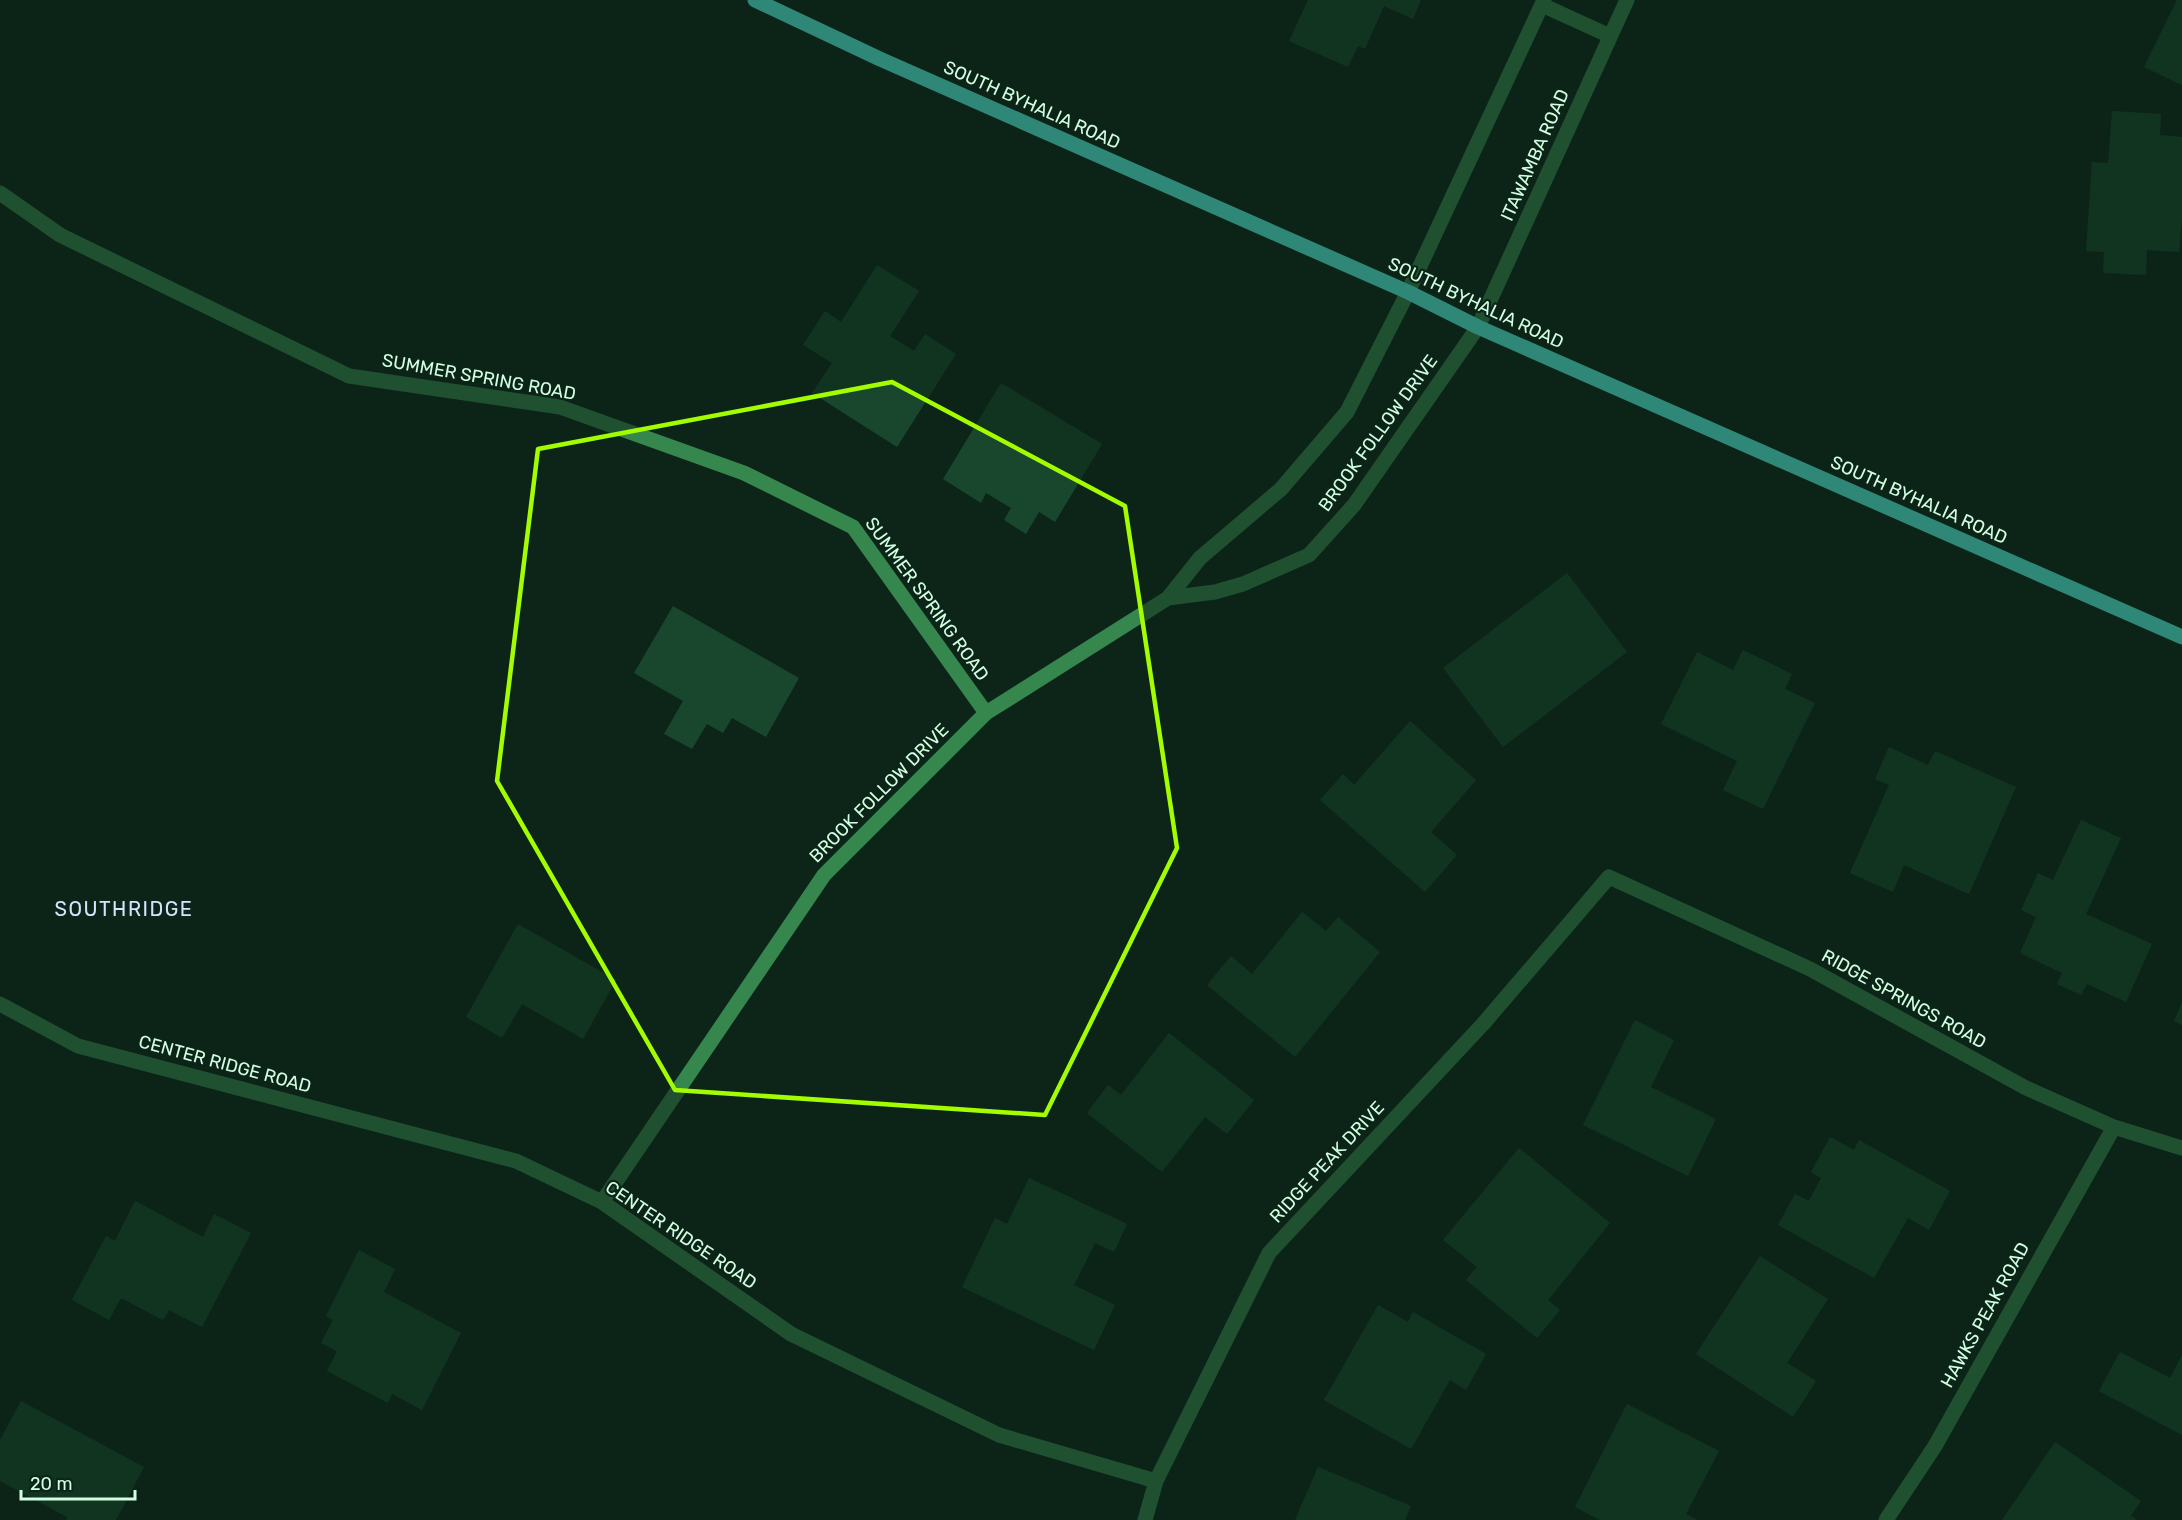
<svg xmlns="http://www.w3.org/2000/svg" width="2182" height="1520" viewBox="0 0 2182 1520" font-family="Rubik,sans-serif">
<rect width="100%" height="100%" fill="#0d2518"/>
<path fill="#18472e" d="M1308,0H1421L1413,19L1384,6L1365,49L1358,46L1348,67L1289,41Z
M2177,0H2182V85L2144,67Z
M2112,111L2161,114L2160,135L2182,137V217L2179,252L2147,250L2146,275L2103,273L2104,252L2086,251L2092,162L2108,163Z
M877,265L919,291L890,336L914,351L925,334L956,354L897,447L812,393L832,363L803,345L825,311L841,322Z
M1001,383L1102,444L1055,522L1039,512L1026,534L1004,520L1011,508L986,493L981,503L943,479Z
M1567,573L1627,652L1503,747L1443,668Z
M673,606L799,678L766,737L732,718L723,733L707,724L692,749L664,734L683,701L634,673Z
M1743,650L1792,674L1785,689L1815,703L1763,809L1723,790L1737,761L1661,724L1697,652L1733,670Z
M1410,721L1476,780L1431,832L1457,855L1425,892L1320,800L1343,774L1354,785Z
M1889,747L1928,765L1935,751L2016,787L1969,894L1904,865L1893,892L1850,873L1889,785L1875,779Z
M2081,820L2121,838L2086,914L2152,944L2126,1002L2087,984L2081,995L2057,984L2062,973L2020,953L2036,917L2021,910L2038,873L2053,880Z
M1302,912L1326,931L1338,917L1380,952L1295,1057L1207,985L1231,956L1252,974Z
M518,924L616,980L583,1039L522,1004L502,1038L466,1017Z
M2182,1002V1025L2174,1021Z
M1635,1020L1674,1040L1651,1087L1716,1119L1688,1176L1583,1125Z
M1169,1033L1254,1100L1227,1134L1205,1117L1162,1172L1087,1113L1108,1085L1121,1095Z
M1830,1137L1854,1150L1859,1140L1950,1191L1929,1230L1908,1218L1874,1278L1778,1225L1795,1194L1809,1201L1821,1178L1811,1172Z
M1519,1148L1610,1223L1548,1300L1560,1310L1537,1338L1466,1280L1477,1267L1443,1240Z
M1029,1178L1127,1224L1114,1252L1095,1243L1074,1285L1115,1305L1094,1350L962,1287L995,1218L1007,1224Z
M135,1201L203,1237L214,1214L251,1233L202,1327L169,1310L163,1320L121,1298L109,1320L72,1300L106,1236L115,1241Z
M359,1250L395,1269L384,1292L461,1333L422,1410L392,1394L388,1403L327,1371L337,1351L321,1343L333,1320L326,1316Z
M1760,1256L1828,1299L1787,1363L1816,1381L1793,1417L1696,1354Z
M1378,1305L1408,1322L1413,1312L1486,1354L1466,1390L1450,1380L1411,1449L1324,1400Z
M2120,1352L2170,1378L2182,1355V1435L2099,1391Z
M21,1401L144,1467L116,1520H66L67,1517L0,1481V1440Z
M1627,1404L1719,1451L1686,1514L1698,1520H1600L1575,1507Z
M2055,1442L2141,1501L2131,1516L2137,1520H2002Z
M1318,1467L1411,1506L1405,1520H1295Z"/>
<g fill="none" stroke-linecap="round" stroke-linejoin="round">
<path stroke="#36874e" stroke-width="15" d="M1542,5L1610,36
M0,193L60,235L349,376L560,407L744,473L853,527L986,713
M1168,598L1215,592L1243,584L1309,555L1354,505L1478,327L1627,0
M0,1004L78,1046L516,1161L602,1202L791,1334L999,1435L1156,1481
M602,1202L824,875L986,713L1168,598L1200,558L1281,489L1347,412L1408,292L1544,0
M1145,1520L1156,1481L1269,1253L1483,1024L1609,877L1810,969L2026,1088L2114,1127L2182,1148
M1886,1520L1935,1446L2114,1127"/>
<path stroke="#59ffeb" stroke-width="15" d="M755,0L880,59L1408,292L1478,327L2182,637"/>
</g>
<path d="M0 0H2182V1520H0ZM892,382L1125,506L1177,848L1045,1115L675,1090L497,781L538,449Z" fill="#0d2518" fill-opacity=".55" fill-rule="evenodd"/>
<path fill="none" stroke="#a3fd00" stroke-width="4.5" stroke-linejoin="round" d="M892,382L1125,506L1177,848L1045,1115L675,1090L497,781L538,449Z"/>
<g text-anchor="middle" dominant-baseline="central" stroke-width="4.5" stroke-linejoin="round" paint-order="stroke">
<g font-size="18" fill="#d2ffe2" stroke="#0d2518">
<text transform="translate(1032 105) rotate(24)">SOUTH BYHALIA ROAD</text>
<text transform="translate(1535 155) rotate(-66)">ITAWAMBA ROAD</text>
<text transform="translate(1476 303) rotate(25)">SOUTH BYHALIA ROAD</text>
<text transform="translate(479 377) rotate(10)">SUMMER SPRING ROAD</text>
<text transform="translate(1378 433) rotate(-54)">BROOK FOLLOW DRIVE</text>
<text transform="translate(1919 500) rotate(24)">SOUTH BYHALIA ROAD</text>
<text transform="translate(927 599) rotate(54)">SUMMER SPRING ROAD</text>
<text transform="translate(879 793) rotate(-45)">BROOK FOLLOW DRIVE</text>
<text transform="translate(1904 999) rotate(29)">RIDGE SPRINGS ROAD</text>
<text transform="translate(225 1064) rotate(15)">CENTER RIDGE ROAD</text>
<text transform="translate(1327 1162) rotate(-47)">RIDGE PEAK DRIVE</text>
<text transform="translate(681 1235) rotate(34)">CENTER RIDGE ROAD</text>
<text transform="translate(1985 1315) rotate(-61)">HAWKS PEAK ROAD</text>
</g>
<g font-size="20" letter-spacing="1.5" fill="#d4e4ff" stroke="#0d2518">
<text x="124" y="909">SOUTHRIDGE</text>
</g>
</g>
<path d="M21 1490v9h114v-9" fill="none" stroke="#d2ffe2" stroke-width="3"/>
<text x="30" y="1490" font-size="18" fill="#d2ffe2" stroke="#0d2518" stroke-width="4.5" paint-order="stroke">20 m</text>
</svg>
